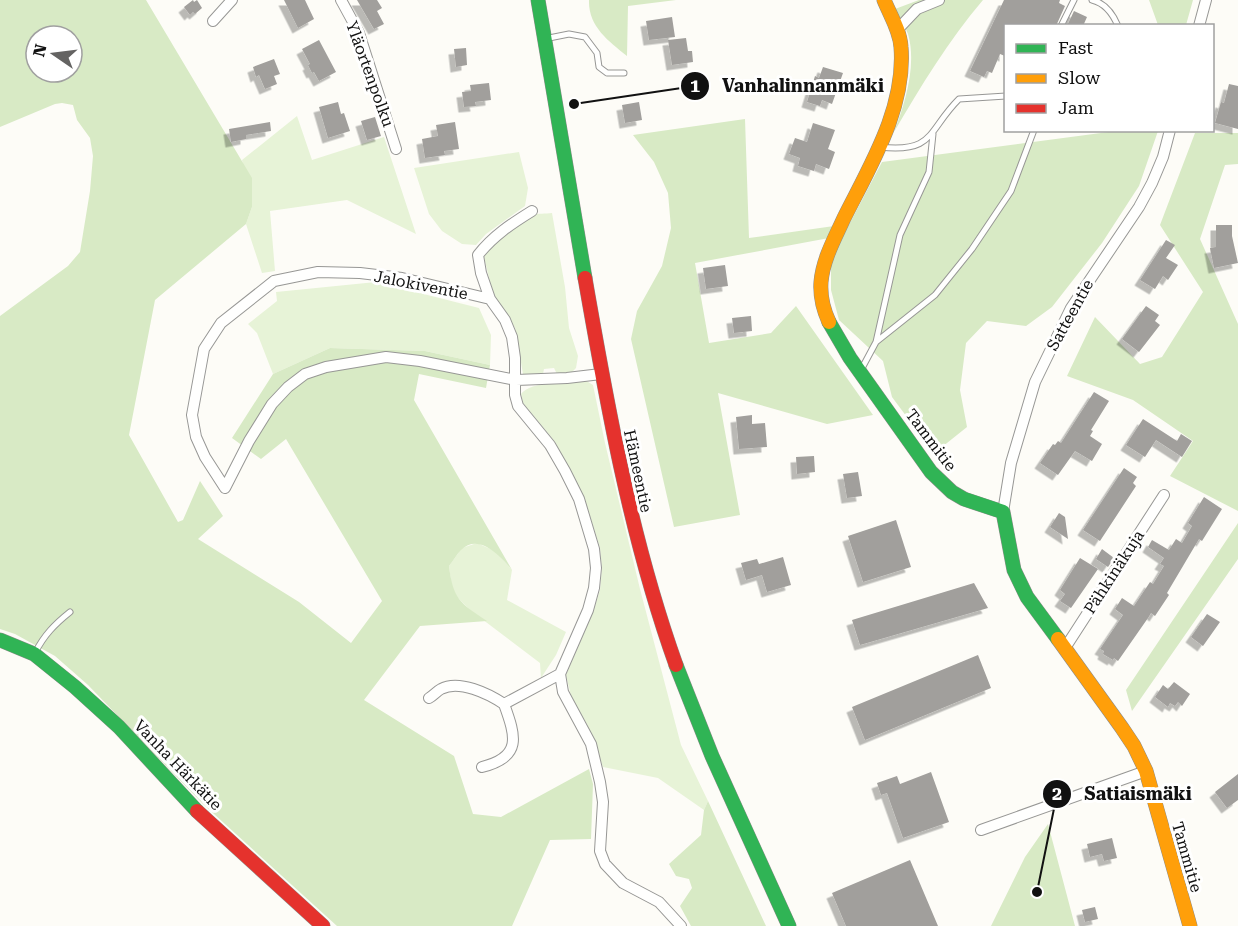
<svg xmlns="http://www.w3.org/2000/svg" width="1238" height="926" viewBox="0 0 1238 926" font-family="'Roboto Serif',serif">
<defs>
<filter id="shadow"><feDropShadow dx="-5.5" dy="5.5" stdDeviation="0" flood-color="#0004"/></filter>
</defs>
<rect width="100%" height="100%" fill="#fdfcf7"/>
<path fill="#e7f3d7" d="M297,116L312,160L384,137L416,234L347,200L270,211L275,271L262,273L246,224L252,207L242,160Z
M519,152L528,188L525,206L486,234L476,245L462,244L442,231L429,214L414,168Z
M552,213L565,287L569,328L578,356L576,368L570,374H557L554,368L544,369L543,374L535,376L523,374L515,328L494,299L484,257C488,247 522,218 532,215C538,213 546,214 552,213Z
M376,282L479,308L491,335L490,365L425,351L330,348L273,374L257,333L248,324L277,301L276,292Z
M585,380L593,385L605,443L640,589L681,745L708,801L704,810L658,778L603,767L588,726L571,696L566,675L593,612L600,590L602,568L600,548L584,497L555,442L523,403L521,394C531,381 569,382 585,380Z
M477,543L495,551L512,570L507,600L566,632L556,655L541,678L540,663L470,610L458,598L452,589L449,566L462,548Z"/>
<path fill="#d8eac5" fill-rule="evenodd" d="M0,0H146L252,178V207L246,224L155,300L129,435L178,522L183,520L200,481L223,516L198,539L299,602L351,643L382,601L286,439L261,459L232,438L273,374L330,348L425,351L490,365L486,388L419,374L414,400L512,570C501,557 479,532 461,550C457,554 453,561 449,566C453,599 460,603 487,621L420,626L364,700L454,756L473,814L501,817L589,769L593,784L591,839L550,840L512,926H337L203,804L88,685L55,656L15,634L0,629V316L68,266L80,252L90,191L93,156L90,138L77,120L73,105L62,103L55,104L0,127ZM36,36H72V72H36Z
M589,0H676L628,6L627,56C608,41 588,26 589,0Z
M919,0H983C948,41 921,86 894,132C905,104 917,65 908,34C905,26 899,17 895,9Z
M1149,0H1193L1186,25H1158Z
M745,119L749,238L834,226L829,238L695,263L709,343L771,333L796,306L873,415L827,424L718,393L740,515L674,527L631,339L637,311L662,266L671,228L668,193L654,162L633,135Z
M1116,131H1158L1139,186L1102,243L1052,307L1026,326L987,321L966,343L960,390L967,427L942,447L921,436L892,397L883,361L839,320L831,290V259L882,162Z
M1195,133H1238V164L1225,165L1200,239L1238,324V511L1170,476L1193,441L1133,400L1067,376L1095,317L1140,364L1162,357L1203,292L1160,225Z
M1238,523V559L1132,711L1126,690Z
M708,801L766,926H691L680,906L692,888L689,879L676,876L669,864L701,835L704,810Z
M1048,824L1075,926H991L1025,857Z"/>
<path fill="#a19f9c" filter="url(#shadow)" d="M193,0L194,2L197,0L202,8L195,14L193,12L190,15L184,7Z
M284,0H305L314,19L298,28Z
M357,0H377L382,8L377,11L384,24L374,29Z
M1004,0H1060L1059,3L1065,6L1056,26H1005V56L1000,54L992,73L987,71L984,77L970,71Z
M1074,11L1087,17L1083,26H1067Z
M672,17L675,37L649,40L646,21Z
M686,38L688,51H692L693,62L672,65L668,40Z
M319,40L336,72L319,81L314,72L312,73L308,65L310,64L302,49Z
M466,48L467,65L456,67L454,49Z
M274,59L280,74L274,76L277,84L265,89L259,75L256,77L253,67Z
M823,67L843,73L832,104L822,100L820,106L807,102L815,76L819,78Z
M489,83L491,100L475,102L476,106L464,107L462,92L471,91L470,85Z
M1229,84L1238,86V129L1215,123L1221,102L1224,103Z
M338,102L341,114L344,113L350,131L328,138L319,107Z
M639,102L642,120L625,123L622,105Z
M375,117L381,136L367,140L361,121Z
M270,122L271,131L246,135V139L231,142L229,129Z
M455,122L459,149L444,151L445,155L425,158L422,139L438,136L436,125Z
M813,123L835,130L828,149L835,152L829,169L816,164L814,171L798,166L800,158L789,154L795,138L807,142Z
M1216,225H1232V236L1238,263L1214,268L1210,248L1216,247Z
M1166,240L1175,245L1166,258L1178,265L1168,280L1163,276L1155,289L1140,280Z
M725,265L728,286L706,289L703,268Z
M1146,306L1159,315L1155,321L1160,325L1139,352L1122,339Z
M751,316L752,331L734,333L732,318Z
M1094,392L1109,401L1091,430L1093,431L1090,436L1102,444L1092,461L1075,451L1058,475L1040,463L1053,444L1055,445L1058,441L1061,443Z
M752,415V424L765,423L767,447L739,449L736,417Z
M1143,419L1177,441L1181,434L1192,441L1182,457L1156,440L1145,457L1126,445Z
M814,456L815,472L797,474L796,457Z
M1124,468L1137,477L1133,483L1136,486L1100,541L1083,530Z
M858,472L862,496L847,498L843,474Z
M1204,497L1222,509L1202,541L1199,539L1167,593L1169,595L1155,616L1151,613L1148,618L1118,661L1114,658L1113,660L1103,654L1104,651L1100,649L1123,615L1115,609L1122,598L1134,606L1150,582L1153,584L1164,566L1160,564L1164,558L1148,547L1152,540L1169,550L1176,539L1182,543L1192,526L1188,523Z
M1059,513L1065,517L1068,539L1050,527Z
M896,520L911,567L863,582L848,536Z
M1102,549L1114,558L1108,567L1096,559Z
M783,557L791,585L767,592L762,575L746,580L741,563L757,559L759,564Z
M1080,558L1098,569L1071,608L1060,601L1065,594L1060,590Z
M974,583L988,608L860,645L852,620Z
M1207,614L1220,622L1203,646L1191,637Z
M978,655L991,688L865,740L852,707Z
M1174,682L1190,694L1182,706L1178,702L1175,706L1170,703L1168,707L1155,697L1163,685L1168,689Z
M931,772L949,822L903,838L887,793L881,795L877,783L897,776L900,784Z
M1238,774V800L1227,808L1215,792Z
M1112,838L1117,858L1104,861L1102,854L1090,857L1087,844Z
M910,860L938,926H846L832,893Z
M1095,907L1098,919L1085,922L1082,910Z"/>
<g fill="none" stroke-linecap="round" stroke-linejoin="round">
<defs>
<path id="lane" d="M1092,0C1105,3 1113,14 1118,26
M1061,26L1074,0
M549,38L569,34L585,37L597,53L599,67L607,73H624
M880,147C935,153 927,131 959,99L1006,96
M876,342L900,235L929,172L933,134
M861,370L876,342L935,295L972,249L1011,191L1034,130
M35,653C44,635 55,624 70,612"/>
<path id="street" d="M341,0L359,33L396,149
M213,21L232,0
M1199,26L1206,0
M897,30L917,9L939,0
M532,211C511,224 493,236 478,255L481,273L490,299L505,320L512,337L515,358V395L518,406L550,445L565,471L579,499L594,549L596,568L594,588L588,610L560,674L563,692L591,744L600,782L603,802L600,851L605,864L623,883L659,902L681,926
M225,488L205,457L196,437L192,415L204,349L221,323L274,281L318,272L360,273L402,278L490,299
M225,488L249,441L272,404L288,387L305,374L326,367L386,357L420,361L516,380L567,378L601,374
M1003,512L1011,463L1035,382L1071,308L1139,207L1152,183L1163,157L1170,130
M1065,648L1164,495
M429,698C433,696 437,691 441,689C459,679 489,694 504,704C516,737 522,757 482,767
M504,704L560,674
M981,830L1146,771"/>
<path id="fast" d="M538,0L585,278
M829,322L850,358L931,472L952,492L964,499L1003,512L1014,570L1027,597L1058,639
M0,640L34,654L75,687L119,727L197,811
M676,665L712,756L789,926"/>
<path id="slow" d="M829,322C823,309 820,296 821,282C823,259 835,238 844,218C870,166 906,108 901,47C900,30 890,15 884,0
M1058,639L1122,728L1134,746L1146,771L1190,926"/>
<path id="jam" d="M585,278C608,410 631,539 676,665
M197,811L323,926"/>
</defs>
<use href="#lane" stroke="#979795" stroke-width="7"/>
<use href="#street" stroke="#979795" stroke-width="12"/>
<use href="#fast" stroke="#8e8d8b" stroke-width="15"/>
<use href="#slow" stroke="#8e8d8b" stroke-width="15"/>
<use href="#jam" stroke="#8e8d8b" stroke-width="15"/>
<use href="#lane" stroke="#fffffe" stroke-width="5"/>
<use href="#street" stroke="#fffffe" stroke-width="10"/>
<use href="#fast" stroke="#30b455" stroke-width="14"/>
<use href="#slow" stroke="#ff9f0a" stroke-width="14"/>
<use href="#jam" stroke="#e5322d" stroke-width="14"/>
</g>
<g text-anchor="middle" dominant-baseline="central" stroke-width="6" stroke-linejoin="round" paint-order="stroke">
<g font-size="16" fill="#111" stroke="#fff">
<text transform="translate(370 74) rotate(70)">Yläortenpolku</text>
<text transform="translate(421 285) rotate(11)">Jalokiventie</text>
<text transform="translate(1070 315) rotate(-61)">Satteentie</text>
<text transform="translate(931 440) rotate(53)">Tammitie</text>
<text transform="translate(638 471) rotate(78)">Hämeentie</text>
<text transform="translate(1114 572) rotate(-57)">Pähkinäkuja</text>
<text transform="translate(178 765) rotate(46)">Vanha Härkätie</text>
<text transform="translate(1187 857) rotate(74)">Tammitie</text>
</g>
</g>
<path fill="none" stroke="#111" stroke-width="2" d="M574 104L695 86M1037 892L1057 794"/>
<g fill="#111" stroke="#fff" stroke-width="2">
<circle cx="574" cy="104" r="6"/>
<circle cx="1037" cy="892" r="6"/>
<circle cx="695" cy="86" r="15"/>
<circle cx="1057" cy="794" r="15"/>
</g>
<g font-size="18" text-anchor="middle" font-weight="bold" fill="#fff">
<text x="695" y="92">1</text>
<text x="1057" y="800">2</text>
</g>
<g font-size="18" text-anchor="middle" font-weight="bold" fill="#111" stroke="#fff" stroke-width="6" stroke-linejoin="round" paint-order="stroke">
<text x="803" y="92">Vanhalinnanmäki</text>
<text x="1138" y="800">Satiaismäki</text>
</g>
<rect x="1004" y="24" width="210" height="108" fill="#ffffff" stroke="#a0a0a0" stroke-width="1.5"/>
<rect x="1016" y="44" width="30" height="9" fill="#30b455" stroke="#a0a0a0" stroke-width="1.5"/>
<text x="1058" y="54" font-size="18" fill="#111111">Fast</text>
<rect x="1016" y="74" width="30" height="9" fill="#ff9f0a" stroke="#a0a0a0" stroke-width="1.5"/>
<text x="1058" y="84" font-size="18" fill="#111111">Slow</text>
<rect x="1016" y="104" width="30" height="9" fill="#e5322d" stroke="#a0a0a0" stroke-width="1.5"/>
<text x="1058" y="114" font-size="18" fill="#111111">Jam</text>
<g transform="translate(54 54) rotate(284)"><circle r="28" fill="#ffffff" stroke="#a0a0a0" stroke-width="1.5"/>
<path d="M0-4.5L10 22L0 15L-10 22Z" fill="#646362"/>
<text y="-9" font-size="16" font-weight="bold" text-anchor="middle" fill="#111111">N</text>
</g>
</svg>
